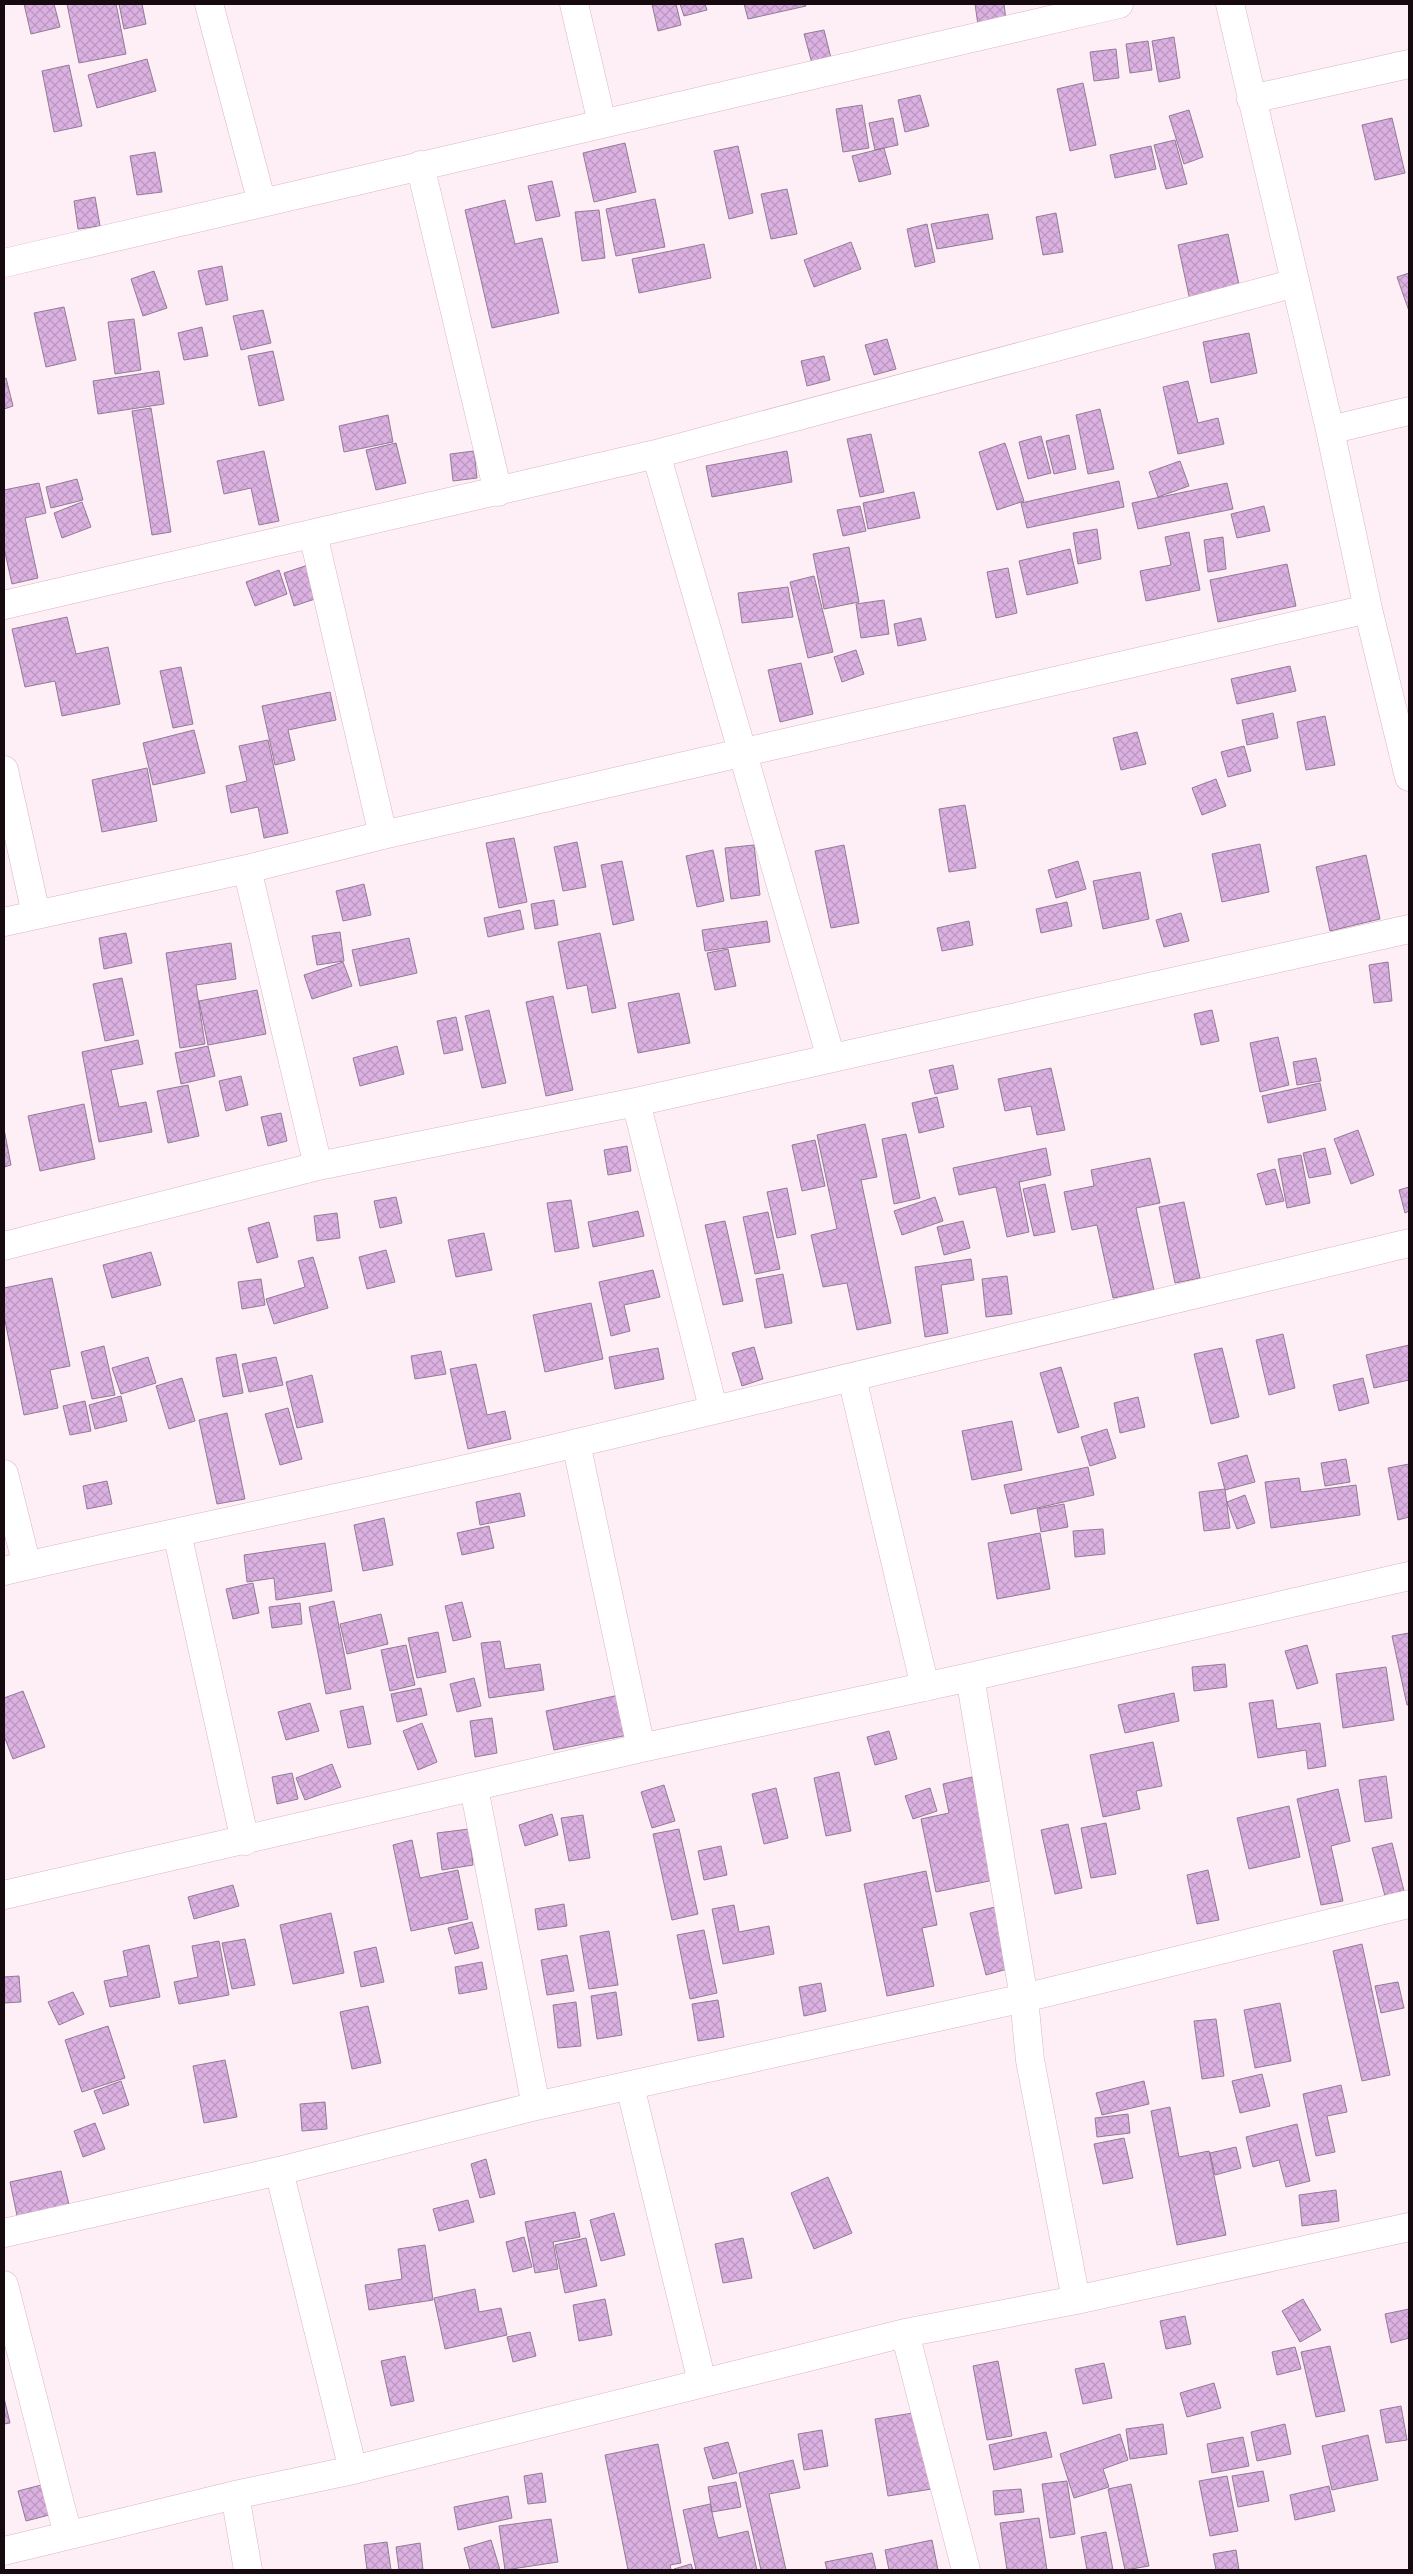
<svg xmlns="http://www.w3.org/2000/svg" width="1413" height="2574" viewBox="0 0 1413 2574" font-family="'Sofia Sans Condensed',sans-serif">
<defs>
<pattern id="building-cross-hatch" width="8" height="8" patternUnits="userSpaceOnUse" patternTransform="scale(1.25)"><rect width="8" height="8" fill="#dbb1e1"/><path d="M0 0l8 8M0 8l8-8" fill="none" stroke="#bb97c0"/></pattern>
</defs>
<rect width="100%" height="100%" fill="#feeef5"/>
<path fill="url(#building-cross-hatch)" stroke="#937b97" d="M24,4H54L60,27L31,34Z
M67,4H116L126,54L79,63Z
M119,4H142L146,24L124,29Z
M652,4H676L681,25L658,31Z
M680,4H705L707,10L684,16Z
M744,4H805L806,6L748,19Z
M975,4H1004L1007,28L979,32Z
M824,30L832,62L813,67L804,34Z
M1174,37L1180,78L1159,82L1152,41Z
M1148,41L1152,70L1130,73L1126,44Z
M1116,49L1119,78L1094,81L1090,52Z
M147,59L156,91L97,108L88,75Z
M69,65L82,126L54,132L42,71Z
M1083,83L1096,145L1070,151L1057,89Z
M920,95L929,126L905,132L898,100Z
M862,105L869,148L843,152L836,109Z
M1189,110L1203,157L1184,164L1169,116Z
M893,118L898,145L875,150L869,123Z
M1392,118L1405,173L1375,180L1362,125Z
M1175,140L1187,184L1166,189L1154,145Z
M625,143L636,192L594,202L583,153Z
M738,146L753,213L729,219L714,151Z
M1151,146L1156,169L1115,178L1110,155Z
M884,148L891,174L859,182L852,156Z
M155,152L162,192L137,195L130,156Z
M552,181L560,216L536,221L528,186Z
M787,189L797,234L771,239L761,194Z
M95,197L100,226L78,229L74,201Z
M655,199L665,247L616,256L606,209Z
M505,200L515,244L542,238L559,313L492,328L465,210Z
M599,210L605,258L582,261L575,212Z
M1056,213L1063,252L1043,255L1036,217Z
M988,214L993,239L937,249L931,224Z
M927,224L935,262L915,267L907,229Z
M1228,234L1242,298L1192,310L1178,245Z
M851,242L861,269L814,287L804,260Z
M704,244L711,278L639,293L632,259Z
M222,266L228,300L206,305L198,271Z
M154,271L167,308L143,316L131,279Z
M1409,273V311L1397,277Z
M64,307L76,360L46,367L34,313Z
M263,310L271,343L241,350L233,316Z
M134,319L141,370L115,374L108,322Z
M202,327L208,356L184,360L178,333Z
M1249,333L1257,373L1211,383L1203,342Z
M887,339L896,369L874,375L865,345Z
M273,351L284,400L259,406L248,356Z
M824,356L830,380L807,386L801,361Z
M159,371L164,404L98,414L93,381Z
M6,378L13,406L4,409V379Z
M1188,381L1198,423L1218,418L1224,444L1178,454L1163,387Z
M151,408L171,532L152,535L132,411Z
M1100,409L1114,469L1088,474L1076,415Z
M388,415L393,442L344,452L339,426Z
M871,434L884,492L860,497L847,439Z
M1069,435L1076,469L1054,474L1046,441Z
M1041,436L1051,473L1028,479L1019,442Z
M396,443L406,483L376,490L366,450Z
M1005,443L1024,501L997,510L979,452Z
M264,451L279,521L259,525L251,488L224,494L217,461Z
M474,451L477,478L453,481L450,454Z
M787,451L792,482L712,497L706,466Z
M1180,461L1189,486L1158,497L1149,472Z
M77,479L83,500L51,508L46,487Z
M1119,481L1124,507L1027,528L1021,503Z
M39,483L46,513L25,518L38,578L12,584L4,548V490Z
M1227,483L1233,509L1138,529L1132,503Z
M914,492L920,518L868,529L863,503Z
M82,502L91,527L62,538L54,513Z
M860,506L866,531L843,536L837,510Z
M1264,506L1270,531L1237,538L1231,514Z
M1097,529L1101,559L1078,564L1073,533Z
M1189,532L1200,590L1146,601L1140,571L1171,565L1165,537Z
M1223,537L1226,569L1208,572L1204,540Z
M849,547L859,602L824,609L813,554Z
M1070,549L1078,583L1027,595L1019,561Z
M1287,564L1296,606L1218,622L1210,580Z
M308,565L318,598L294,606L284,573Z
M1008,568L1017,613L996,618L987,572Z
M279,570L287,594L255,606L246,582Z
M814,576L833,652L808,658L790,582Z
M788,587L793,617L742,623L738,593Z
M884,600L889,634L861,638L856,604Z
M67,617L76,654L108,647L120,704L62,716L55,681L25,687L12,629Z
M921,618L926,640L898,646L894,624Z
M856,650L864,674L842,682L834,657Z
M801,663L813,714L780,722L768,670Z
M1290,666L1296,691L1237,704L1231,679Z
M181,667L193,724L173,728L160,671Z
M330,692L336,720L288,730L295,760L275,765L262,706Z
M1273,713L1278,738L1247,745L1242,720Z
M1325,716L1335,765L1306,770L1297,722Z
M194,730L205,773L153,785L143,743Z
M1137,732L1146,764L1121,770L1113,738Z
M268,740L288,833L264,838L258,807L231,813L226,786L247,781L239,746Z
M1244,746L1251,771L1228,777L1221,752Z
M147,768L157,821L102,832L92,780Z
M1216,779L1226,806L1202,815L1192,788Z
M965,805L976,868L949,872L939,809Z
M514,838L527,902L499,908L486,843Z
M577,842L586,887L563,891L554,847Z
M1260,844L1269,892L1222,902L1212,854Z
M754,845L760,895L731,899L725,848Z
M844,845L859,923L831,928L815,851Z
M713,850L724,901L697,907L686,856Z
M1366,855L1380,919L1330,931L1316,867Z
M622,861L634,920L613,925L601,865Z
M1078,861L1086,889L1056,898L1048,870Z
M1140,872L1149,919L1103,929L1093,881Z
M364,884L371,915L343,921L336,891Z
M554,900L558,925L535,929L531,904Z
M1067,902L1072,926L1041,933L1036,909Z
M520,910L524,929L488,937L484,918Z
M1181,913L1189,941L1164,947L1156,920Z
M767,921L770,942L705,951L702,930Z
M969,921L973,945L942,951L937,928Z
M340,932L344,961L317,965L312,936Z
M126,933L132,963L104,969L99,938Z
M600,933L616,1008L592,1013L587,985L567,989L558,942Z
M409,938L417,973L360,986L352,950Z
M231,943L236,979L196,985L205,1044L180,1048L166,953Z
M728,949L736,986L715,990L707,953Z
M343,962L352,986L312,999L304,975Z
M1388,962L1392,1001L1374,1003L1369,965Z
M122,978L134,1035L105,1041L93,984Z
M257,990L266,1034L208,1045L199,1001Z
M679,993L690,1043L638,1053L628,1003Z
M553,996L573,1090L546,1096L526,1002Z
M489,1010L506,1083L482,1088L465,1016Z
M1212,1010L1219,1041L1201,1045L1194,1014Z
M456,1017L463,1050L444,1054L437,1021Z
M1278,1037L1289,1085L1260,1092L1250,1043Z
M138,1040L143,1064L111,1070L119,1107L146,1102L152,1132L99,1142L82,1052Z
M208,1046L215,1076L181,1084L175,1053Z
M397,1046L404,1074L360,1086L353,1058Z
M1316,1058L1321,1081L1297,1085L1293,1062Z
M953,1065L958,1089L935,1094L929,1070Z
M1051,1068L1065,1130L1037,1135L1031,1106L1005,1111L998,1079Z
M241,1076L248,1105L226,1111L219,1081Z
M1320,1083L1326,1110L1268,1123L1262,1096Z
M188,1085L199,1136L168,1143L157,1091Z
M937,1097L944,1127L919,1133L912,1103Z
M84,1104L95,1159L40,1171L28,1116Z
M281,1113L287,1141L268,1146L261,1117Z
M865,1124L877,1177L861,1180L891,1323L857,1330L847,1283L823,1287L811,1235L837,1229L817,1135Z
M4,1129L11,1165L4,1167Z
M1358,1130L1374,1175L1351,1184L1334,1139Z
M906,1134L920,1198L894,1204L882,1139Z
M815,1140L825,1186L802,1191L792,1145Z
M627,1146L631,1171L608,1175L604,1150Z
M1046,1148L1051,1175L1019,1182L1029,1232L1007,1237L996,1187L959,1195L953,1168Z
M1325,1148L1331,1174L1309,1178L1303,1153Z
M1301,1155L1310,1203L1287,1208L1278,1159Z
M1150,1158L1160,1203L1136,1208L1154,1290L1113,1298L1097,1225L1072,1230L1064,1192L1094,1186L1091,1170Z
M1275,1169L1284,1201L1266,1205L1257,1174Z
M1045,1184L1055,1232L1034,1236L1023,1189Z
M1409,1187V1211L1405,1213L1399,1190Z
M787,1188L796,1234L777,1238L767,1192Z
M396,1197L402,1223L380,1228L374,1201Z
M935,1197L943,1221L902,1235L894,1211Z
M571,1200L579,1248L555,1252L547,1203Z
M1184,1202L1200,1278L1175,1283L1159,1207Z
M638,1211L644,1236L593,1247L588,1222Z
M768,1212L780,1269L755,1274L743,1217Z
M337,1213L340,1238L317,1241L314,1216Z
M725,1221L743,1301L723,1305L705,1225Z
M963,1221L970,1248L944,1255L937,1227Z
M269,1222L278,1257L257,1263L248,1228Z
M484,1233L492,1270L456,1277L448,1240Z
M386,1250L395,1282L367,1289L359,1257Z
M151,1252L161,1285L112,1298L103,1265Z
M313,1257L328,1308L274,1324L266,1299L305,1287L298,1261Z
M971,1259L974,1280L941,1285L948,1333L925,1337L915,1267Z
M653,1270L660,1297L624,1305L630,1331L611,1336L599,1282Z
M783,1274L792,1323L765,1328L756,1279Z
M1007,1276L1012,1314L986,1317L982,1279Z
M52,1278L70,1366L50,1370L58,1408L24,1415L4,1316V1288Z
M261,1279L265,1305L242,1309L238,1282Z
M591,1303L603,1359L545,1372L533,1315Z
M1283,1334L1295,1388L1269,1395L1256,1340Z
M1409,1345V1380L1374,1388L1366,1355Z
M104,1346L115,1395L92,1399L81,1352Z
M754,1347L763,1379L742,1386L732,1353Z
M658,1348L664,1379L615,1389L609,1357Z
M1222,1348L1239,1417L1211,1424L1194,1354Z
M441,1351L446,1374L415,1379L411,1356Z
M236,1354L243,1393L223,1397L216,1358Z
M148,1357L156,1383L121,1394L112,1368Z
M276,1357L283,1385L249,1392L242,1364Z
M476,1364L487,1415L505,1411L511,1439L468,1449L450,1369Z
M1061,1367L1079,1427L1058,1433L1040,1373Z
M312,1375L323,1422L297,1428L286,1382Z
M182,1378L195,1421L169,1429L156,1386Z
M1363,1378L1369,1403L1339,1411L1333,1385Z
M121,1396L127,1421L95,1429L89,1405Z
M1138,1397L1145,1427L1120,1433L1114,1403Z
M85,1401L91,1431L70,1435L63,1406Z
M288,1408L302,1459L280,1465L265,1414Z
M227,1413L245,1499L217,1504L199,1420Z
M1012,1421L1022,1470L972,1480L962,1431Z
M1107,1429L1116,1458L1090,1466L1081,1437Z
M1247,1455L1255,1482L1225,1490L1218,1463Z
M1346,1459L1350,1482L1325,1486L1321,1463Z
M1409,1464V1517L1398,1520L1388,1468Z
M1088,1467L1094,1495L1011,1514L1004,1485Z
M1299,1478L1301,1492L1356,1485L1360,1515L1271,1528L1265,1482Z
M107,1481L112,1504L87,1509L83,1486Z
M1225,1489L1230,1528L1204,1531L1199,1492Z
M520,1493L525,1516L480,1525L476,1502Z
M1245,1495L1255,1523L1237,1529L1227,1502Z
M1064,1504L1068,1527L1041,1532L1037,1509Z
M384,1518L393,1565L363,1571L354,1525Z
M489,1526L494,1548L462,1555L457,1533Z
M1103,1529L1105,1554L1075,1557L1073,1531Z
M1040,1533L1050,1589L997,1599L988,1543Z
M325,1543L332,1591L276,1600L274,1578L247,1582L244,1555Z
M253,1583L259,1613L233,1619L226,1589Z
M334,1601L351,1689L326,1694L309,1607Z
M462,1602L471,1637L453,1641L445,1606Z
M300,1603L302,1624L272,1628L269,1607Z
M381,1614L388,1644L347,1654L340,1624Z
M438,1632L446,1672L417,1678L408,1638Z
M1409,1633V1705H1407L1392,1636Z
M500,1641L505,1669L540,1664L544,1690L489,1698L481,1643Z
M406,1645L415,1685L390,1691L381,1650Z
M1307,1645L1318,1683L1297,1689L1285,1651Z
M1225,1664L1227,1687L1194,1691L1192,1667Z
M1386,1667L1394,1720L1343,1728L1336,1674Z
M474,1678L481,1706L457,1712L450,1684Z
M421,1688L427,1715L397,1722L391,1694Z
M23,1691L45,1747L13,1759L4,1736V1698Z
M1174,1693L1179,1721L1125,1733L1118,1705Z
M619,1695L628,1735L554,1750L546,1711Z
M1273,1700L1277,1729L1320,1723L1326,1766L1308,1769L1306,1750L1258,1758L1249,1703Z
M310,1703L319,1731L286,1740L278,1712Z
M363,1706L371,1744L348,1748L340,1711Z
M492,1718L497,1753L475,1757L470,1721Z
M422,1723L437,1762L418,1770L403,1731Z
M889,1731L897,1759L875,1765L867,1737Z
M1153,1742L1162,1786L1136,1791L1140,1809L1103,1817L1090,1755Z
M332,1764L341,1787L305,1800L296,1778Z
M839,1772L851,1831L826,1836L814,1778Z
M292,1773L298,1799L277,1804L272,1777Z
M1386,1776L1392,1818L1365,1822L1359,1780Z
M972,1777L994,1880L936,1892L921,1819L949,1813L943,1784Z
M664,1785L675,1821L652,1828L641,1792Z
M776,1788L788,1838L764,1844L752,1794Z
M930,1788L937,1811L913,1819L905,1796Z
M1338,1789L1350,1841L1331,1846L1343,1901L1321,1905L1297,1799Z
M1289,1806L1300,1857L1249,1869L1237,1818Z
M552,1814L558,1835L525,1846L519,1825Z
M583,1815L590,1858L569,1861L561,1818Z
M1106,1823L1116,1874L1091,1878L1081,1828Z
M1068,1824L1082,1888L1055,1894L1041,1830Z
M469,1829L473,1865L442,1870L437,1833Z
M679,1829L698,1914L672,1920L653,1834Z
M412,1840L420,1878L458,1870L468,1919L411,1931L393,1845Z
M1392,1843L1404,1891L1385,1896L1372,1848Z
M721,1846L727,1875L704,1880L698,1851Z
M1208,1870L1219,1920L1197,1924L1187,1875Z
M926,1871L937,1925L922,1928L934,1986L887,1996L864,1884Z
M233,1885L239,1906L194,1919L188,1897Z
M564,1904L567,1926L538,1930L535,1909Z
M734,1905L739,1932L769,1926L774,1954L723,1964L712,1909Z
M995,1907L1011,1968L986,1975L970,1913Z
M331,1913L344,1973L293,1984L280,1925Z
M472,1922L479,1948L455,1954L448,1928Z
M704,1930L717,1993L690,1999L677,1935Z
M609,1931L618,1985L589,1989L580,1936Z
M245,1939L255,1985L232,1989L222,1943Z
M219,1941L229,1995L179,2004L174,1982L198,1977L192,1946Z
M1362,1944L1390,2075L1362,2081L1333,1951Z
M149,1945L160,1997L110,2007L104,1981L128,1976L123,1951Z
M376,1947L384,1982L361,1987L354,1952Z
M567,1955L574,1991L547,1995L541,1960Z
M482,1962L487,1989L459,1994L455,1967Z
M19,1976L21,2002L4,2003V1977Z
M1398,1982L1404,2008L1381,2013L1375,1986Z
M821,1983L826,2011L804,2016L799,1987Z
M73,1992L84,2014L59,2025L48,2002Z
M616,1992L622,2035L597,2039L591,1996Z
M718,2000L724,2037L698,2041L692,2004Z
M576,2002L581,2046L558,2048L553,2005Z
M1280,2003L1291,2061L1255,2068L1244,2010Z
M368,2006L381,2063L352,2069L340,2012Z
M1216,2019L1224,2076L1202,2079L1194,2021Z
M108,2026L125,2078L82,2092L65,2040Z
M225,2060L237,2117L204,2123L193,2066Z
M1262,2074L1270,2106L1240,2113L1232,2081Z
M121,2081L129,2105L103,2114L94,2091Z
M1144,2081L1149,2104L1102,2115L1096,2093Z
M1341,2085L1347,2112L1327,2116L1335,2152L1316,2156L1303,2094Z
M325,2102L327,2129L302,2131L300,2104Z
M1170,2107L1179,2157L1209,2151L1226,2235L1177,2245L1151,2111Z
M1128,2114L1130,2133L1097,2137L1095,2118Z
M95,2123L105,2149L83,2157L74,2131Z
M1297,2124L1310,2181L1286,2187L1279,2160L1253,2167L1246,2137Z
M1124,2138L1133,2178L1103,2184L1094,2144Z
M1236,2147L1241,2168L1215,2175L1210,2153Z
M486,2159L495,2194L480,2198L471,2164Z
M61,2171L71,2213L19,2225L10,2182Z
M828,2177L852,2233L814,2249L791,2193Z
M1336,2190L1339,2221L1302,2226L1299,2195Z
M468,2200L474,2222L439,2231L433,2209Z
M575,2212L580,2237L553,2242L558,2269L535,2273L525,2222Z
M614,2213L625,2255L601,2261L590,2220Z
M524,2237L532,2267L513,2272L506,2242Z
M586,2238L597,2286L565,2293L555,2245Z
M743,2238L752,2278L723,2283L715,2244Z
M425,2245L433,2300L369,2310L365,2285L402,2279L398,2249Z
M475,2289L479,2312L501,2308L507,2335L445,2349L434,2298Z
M605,2299L612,2335L579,2341L573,2305Z
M1303,2299L1321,2330L1300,2342L1282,2311Z
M1409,2309V2338L1391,2343L1385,2314Z
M1185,2316L1191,2344L1166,2349L1160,2321Z
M530,2332L536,2356L513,2362L507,2337Z
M1330,2346L1345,2411L1316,2417L1301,2352Z
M1295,2347L1301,2369L1277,2375L1272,2352Z
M405,2356L414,2401L391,2406L381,2361Z
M998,2361L1012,2436L987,2440L973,2366Z
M1104,2363L1112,2398L1083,2404L1075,2369Z
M1214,2383L1221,2408L1187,2417L1180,2393Z
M4,2398L10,2423L4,2424Z
M1401,2406L1407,2440L1386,2443L1380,2410Z
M926,2411L938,2488L888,2496L875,2419Z
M1163,2424L1167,2454L1130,2459L1126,2429Z
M1285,2424L1291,2454L1257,2461L1251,2432Z
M822,2430L828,2466L804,2470L798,2434Z
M1046,2432L1052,2457L994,2470L989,2445Z
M1120,2434L1128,2460L1103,2469L1109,2487L1074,2498L1060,2454Z
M1368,2435L1378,2480L1332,2490L1322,2446Z
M1243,2437L1249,2466L1212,2473L1207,2444Z
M728,2442L737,2473L713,2479L704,2448Z
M658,2444L681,2563L670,2565L671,2570H628L605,2455Z
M793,2460L800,2488L769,2494L786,2570H761L739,2473Z
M1263,2471L1269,2501L1238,2507L1232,2476Z
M542,2473L546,2502L528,2504L524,2476Z
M1227,2476L1238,2531L1210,2536L1199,2481Z
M1067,2481L1075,2534L1050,2538L1042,2484Z
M736,2482L741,2507L712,2512L708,2487Z
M45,2484L53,2514L26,2521L18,2491Z
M1131,2484L1149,2566L1125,2570L1108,2489Z
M1329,2486L1335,2511L1295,2520L1290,2495Z
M1021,2489L1024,2512L995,2515L993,2491Z
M508,2496L512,2518L458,2530L454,2507Z
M710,2504L718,2538L748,2531L757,2570H696L683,2510Z
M1039,2518L1047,2570H1007L1000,2523Z
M551,2519L558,2562L505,2570L499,2526Z
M1106,2532L1113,2570H1087L1081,2537Z
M491,2540L500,2570H470L464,2548Z
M932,2540L938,2570H889L885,2550Z
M387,2542L391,2570H367L364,2545Z
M420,2543L423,2570H399L396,2547Z
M1236,2550L1239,2570H1216L1213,2554Z
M872,2553L876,2570H827L825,2562Z
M691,2564L693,2570H675L674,2569Z"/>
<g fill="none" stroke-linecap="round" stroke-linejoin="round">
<defs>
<path id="minor" d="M209,4L262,203
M574,4L602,123
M1230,4L1330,430L1368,609L1409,777
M1251,99L1409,64
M420,165L498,492
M4,263L1119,4
M1330,430L1409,411
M656,454L831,1058
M313,534L383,835
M4,605L656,454L1295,283
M4,770L36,914
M247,869L318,1166
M4,922L247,869L383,835L1368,609
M636,1102L713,1408
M4,1246L318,1166L636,1102L1409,929
M852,1378L925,1687
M576,1443L641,1748
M4,1474L27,1566
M177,1533L245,1841
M4,1571C195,1527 387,1489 577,1443C854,1376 1132,1310 1409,1243
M970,1677L1024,1998L1030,2060L1076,2300
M474,1788L536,2106
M4,1895L641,1748L970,1677L1409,1576
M630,2086L702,2382
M279,2171L353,2470
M4,2233L279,2171L536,2106L1024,1998L1409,1904
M4,2285L68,2535
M905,2333L966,2570
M235,2495L248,2570
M4,2551L235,2495L353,2470L905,2333L1076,2300L1409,2227"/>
</defs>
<use href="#minor" stroke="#dab5c7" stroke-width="29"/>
<use href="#minor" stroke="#fff" stroke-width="28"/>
</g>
<rect width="1413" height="2574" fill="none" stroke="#160a10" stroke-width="10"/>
</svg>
